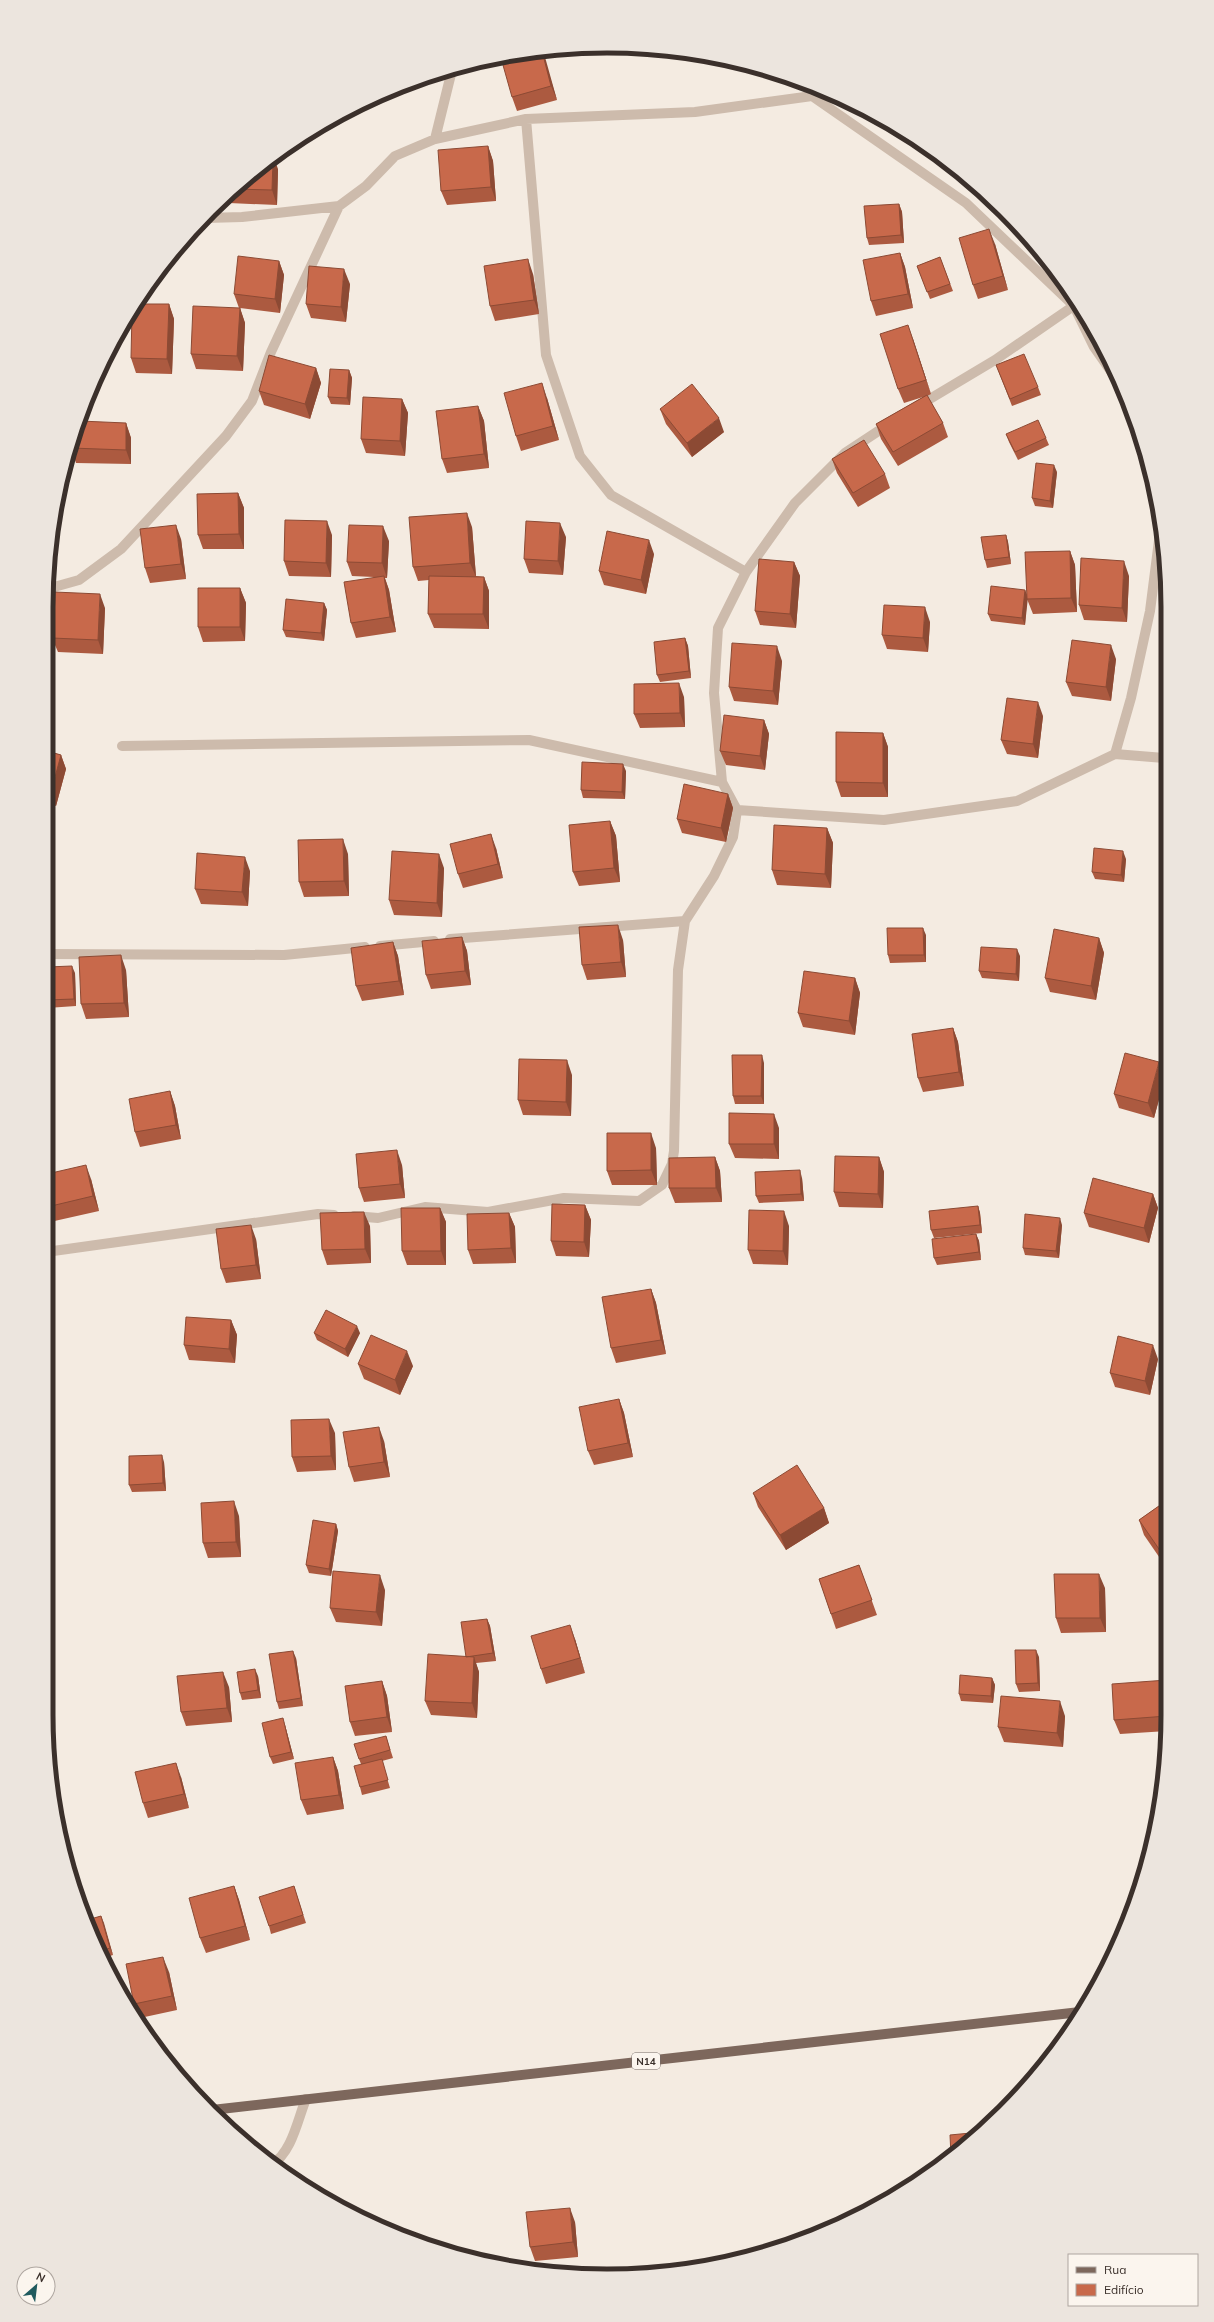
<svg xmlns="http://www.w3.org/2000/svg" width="1214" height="2322" viewBox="0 0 1214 2322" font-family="Mulish,sans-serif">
<rect width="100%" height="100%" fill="#f4ebe1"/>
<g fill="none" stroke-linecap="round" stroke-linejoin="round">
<path stroke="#cdbbac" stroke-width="10" d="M812,96L966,203L1074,306L1094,347L1126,393
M526,119L546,355L580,456L611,495L746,572
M435,139L452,70
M206,218L242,217L339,206L366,186L395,156L435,139L526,119L695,112L812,96L822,91
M918,406L995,360L1075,305
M47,589L79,580L121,549L226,436L252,401L271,352L339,206
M122,746L529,740L722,782
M1115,754L1131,698L1150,611L1161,525
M737,810L884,820L1017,801L1115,754L1164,758
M450,939L685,921
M380,946L434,941
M47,954L284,955L365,947
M354,1216L378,1218L425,1207L488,1212L564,1198L639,1201L662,1185L672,1164L674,1151L678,970L685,921L714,876L733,837L737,810L722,782L714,693L718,628L746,572L795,503L845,453L889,424
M46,1252L318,1214L334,1215
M272,2164C292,2153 298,2118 306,2099"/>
<path stroke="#7d675c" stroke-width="10" d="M212,2110L1080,2012"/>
</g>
<path fill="#ac5a40" d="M534,51H542L557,100L517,111L512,97Z
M488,146L493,161L496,201L447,205L441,191Z
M278,169L277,205L229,203L227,196L237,185Z
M899,204L902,212L904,243L869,245L867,238Z
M995,244L1008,290L978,299L973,285Z
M900,253L905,267L913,308L876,316L871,301Z
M940,257L953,291L930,299L917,266Z
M279,261L284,275L280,313L240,308L245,323L243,371L196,369L191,354L239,308L234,294Z
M533,274L539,314L495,321L490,306Z
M350,284L346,322L311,318L306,304Z
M169,304L174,319L172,374L136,373L131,358Z
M913,339L931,394L927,396L943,423L948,437L898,466L881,439L876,424L923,397L904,403L898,389Z
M996,365L1038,387L1041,395L1012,406Z
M316,368L321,383L310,419L264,405L259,391Z
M349,370L352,378L350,405L331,404L328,397Z
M547,398L559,440L521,451L516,436Z
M402,399L408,413L405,456L366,453L361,439Z
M478,406L484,421L489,468L447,473L442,459Z
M660,409L724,432L692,457L666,424Z
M126,423L131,438V464L76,463L71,448Z
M1006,434L1046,438L1049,445L1018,460L1009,442Z
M832,459L885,474L890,488L858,507L837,473Z
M1057,472L1053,508L1035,506L1032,498Z
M238,493L244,508V549H203L198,535Z
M472,527L476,576L484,577L489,591V629L434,628L428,614L429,580L418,581L413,567Z
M332,535L331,577L289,576L284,561Z
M1006,535L1008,542L1011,564L987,568L985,560Z
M566,537L563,575L529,573L524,559Z
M181,539L186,579L150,583L145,568Z
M389,541L387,578H385L389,590L396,632L356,638L351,623L374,577L352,576L347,562Z
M1070,551L1075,565L1077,612L1033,614L1027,599L1025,625L991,621L988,614L1025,590L1027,596Z
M654,554L646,594L604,585L599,571Z
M794,562L800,576L796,628L760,625L755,611Z
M1129,576L1127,622L1084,620L1079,605Z
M240,588L246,603L245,641L203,642L198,627Z
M324,603L327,610L324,641L286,637L283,630Z
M105,608L103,654L58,652L52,638Z
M930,622L928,652L887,649L882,635Z
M685,638L688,646L691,678L660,682L657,675Z
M1116,659L1111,701L1072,696L1066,682Z
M782,661L778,705L734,701L729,687Z
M684,697L685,727L640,728L634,714Z
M1043,716L1038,758L1007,754L1001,740Z
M764,720L769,734L765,770L726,765L720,751Z
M883,733L888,747V797H841L836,782Z
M47,751L61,755L66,769L56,806L47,803Z
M626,771L625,799L583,798L581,790Z
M728,794L733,808L726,842L682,833L677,819Z
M610,821L616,836L620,882L579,886L573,872Z
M827,828L833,843L831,888L777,885L772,870Z
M496,848L503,878L463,888L458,874Z
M348,854L349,896L304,897L299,882Z
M1126,859L1124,882L1095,879L1092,872Z
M444,868L442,917L394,915L389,900Z
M250,871L248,906L201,904L195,889Z
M926,935V962L890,963L888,955Z
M462,937L467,951L471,985L431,989L426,975Z
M1099,938L1104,953L1096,1000L1050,992L1045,978Z
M623,940L626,977L587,980L582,965Z
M393,942L398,956L404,995L362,1001L356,986Z
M1020,956L1019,981L982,978L979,971Z
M47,967L75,973L76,1006L47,1008Z
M126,970L129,1017L86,1019L81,1004Z
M855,978L860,993L855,1035L803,1027L798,1013Z
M953,1028L958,1042L964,1086L923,1092L918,1078Z
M764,1063V1104H735L733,1096Z
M572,1075L571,1116L523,1115L518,1100Z
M1165,1077L1154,1118L1119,1108L1114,1094Z
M170,1091L175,1106L181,1139L140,1147L135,1132Z
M779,1128V1159L735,1158L729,1144Z
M656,1148L657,1185H612L607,1171Z
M715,1157L720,1171L722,1202L675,1203L669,1188Z
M879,1157L884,1172L883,1208L839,1207L834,1192Z
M402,1165L405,1198L364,1202L359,1188Z
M47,1174L91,1179L99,1211L50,1222L47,1212Z
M802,1178L804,1201L759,1203L756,1196Z
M1153,1194L1158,1208L1149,1243L1089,1227L1084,1213Z
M585,1205L591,1220L589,1257L556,1256L551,1241Z
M978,1206L980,1213L982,1233L934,1238L931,1230Z
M440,1208L446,1222V1265H407L402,1251Z
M509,1213L515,1227L516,1263L473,1264L468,1250Z
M1062,1225L1059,1258L1025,1255L1023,1248Z
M370,1226L371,1263L327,1265L322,1250Z
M789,1226L788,1265L753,1264L748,1250Z
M976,1234L979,1241L981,1260L937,1265L934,1258Z
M256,1239L261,1279L226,1283L221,1269Z
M651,1289L656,1303L666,1354L616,1363L611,1348Z
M231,1320L237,1335L235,1363L189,1360L184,1345Z
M314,1333H360L348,1357L317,1340Z
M1158,1359L1150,1395L1115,1387L1110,1373Z
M358,1364L413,1366L400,1395L364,1379Z
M619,1399L624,1413L633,1457L594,1465L588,1451Z
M335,1433L336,1470L297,1472L292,1457Z
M384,1441L390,1477L354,1482L349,1467Z
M164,1462L166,1491L132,1492L129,1485Z
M753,1493L824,1508L829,1523L786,1550L758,1507Z
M1166,1501V1567L1144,1535L1139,1520Z
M239,1516L241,1557L208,1558L203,1543Z
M336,1524L338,1531L331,1576L309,1573L306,1565Z
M859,1565L877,1615L836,1629L819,1579Z
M1105,1588L1106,1632L1061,1633L1056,1618Z
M385,1590L382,1626L336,1622L330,1608Z
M487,1619L490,1626L496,1661L476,1663L479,1672L477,1718L431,1715L425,1701L466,1657Z
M575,1639L585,1673L546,1684L541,1669Z
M1039,1657L1040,1691L1019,1692L1016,1684Z
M296,1658L303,1706L279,1709L277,1702Z
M258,1676L261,1698L242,1700L240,1693Z
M992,1678L995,1685L993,1703L961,1701L959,1694Z
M1167,1680V1731L1120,1734L1114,1720Z
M382,1681L387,1696L392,1732L355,1736L350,1722Z
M229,1687L232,1722L186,1726L181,1712Z
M1065,1716L1063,1747L1004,1742L998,1727Z
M285,1725L294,1759L273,1764L270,1757Z
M386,1736L393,1758L382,1761L390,1788L362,1795L360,1787L361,1764L359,1759Z
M333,1757L338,1771L344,1809L307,1815L301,1800Z
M181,1777L189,1808L148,1818L143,1803Z
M234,1886L239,1900L250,1940L206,1953L200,1938Z
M294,1886L306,1923L271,1934L269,1926Z
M101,1916L113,1955L104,1958L87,1920Z
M169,1972L177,2010L140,2018L134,2004Z
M575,2222L578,2257L535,2261L530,2247Z"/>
<path fill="#8c4a34" d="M542,51L545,57L557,100L551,86Z
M488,146L493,161L496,201L491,187Z
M274,158L278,169L277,205L272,190L273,160Z
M899,204L902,212L904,243L901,235Z
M989,229L995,244L1008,290L1003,276Z
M900,253L905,267L913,308L908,294Z
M528,259L533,274L539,314L534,300Z
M279,261L284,275L280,313L275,299Z
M344,269L350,284L346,322L341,307Z
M169,304L174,319L172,374L167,359Z
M240,308L245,323L243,371L237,356Z
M908,325L913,339L931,394L926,380Z
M316,368L321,383L310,419L305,404Z
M349,370L352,378L350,405L347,398Z
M542,383L547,398L559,440L553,426Z
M402,399L408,413L405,456L400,441Z
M478,406L484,421L489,468L484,454Z
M719,418L724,432L692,457L687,443Z
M126,423L131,438V464L126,450Z
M1054,465L1057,472L1053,508L1050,501Z
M238,493L244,508V549L239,534Z
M467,513L472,527L476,577L470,563Z
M327,521L332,535L331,577L326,563Z
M560,523L566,537L563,575L558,561Z
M176,525L181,539L186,579L181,564Z
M383,526L389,541L387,578L382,563Z
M1006,535L1008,542L1011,564L1009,557Z
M649,540L654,554L646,594L641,580Z
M1070,551L1075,565L1077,612L1071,598Z
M1124,561L1129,576L1127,622L1122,608Z
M794,562L800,576L796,628L790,614Z
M384,576L389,590L396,632L390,617Z
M484,577L489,591V629L483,614Z
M240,588L246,603L245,641L240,627Z
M1025,590L1028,597L1025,625L1022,618Z
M100,594L105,608L103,654L98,640Z
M324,603L327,610L324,641L321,633Z
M925,607L930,622L928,652L923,638Z
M685,638L688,646L691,678L689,671Z
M1111,645L1116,659L1111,701L1106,687Z
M777,646L782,661L778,705L773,691Z
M679,683L684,697L685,727L680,713Z
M1038,702L1043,716L1038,758L1033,744Z
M764,720L769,734L765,770L760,756Z
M883,733L888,747V797L883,783Z
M61,755L66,769L56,806L51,792Z
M623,764L626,771L625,799L622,792Z
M728,794L733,808L726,842L721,828Z
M610,821L616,836L620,882L614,868Z
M827,828L833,843L831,888L825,874Z
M491,834L496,848L503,878L498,864Z
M343,839L348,854L349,896L344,881Z
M1123,851L1126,859L1124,882L1121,875Z
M439,854L444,868L442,917L437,903Z
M245,857L250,871L248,906L242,892Z
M618,925L623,940L626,977L621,962Z
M923,928L926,935V962L924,955Z
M462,937L467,951L471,985L465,971Z
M1099,938L1104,953L1096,1000L1091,986Z
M393,942L398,956L404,995L399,981Z
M1017,949L1020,956L1019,981L1016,974Z
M121,955L126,970L129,1017L124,1003Z
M72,966L75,973L76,1006L74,999Z
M855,978L860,993L855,1035L849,1021Z
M953,1028L958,1042L964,1086L959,1072Z
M762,1055L764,1063V1104L761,1096Z
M567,1060L572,1075L571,1116L566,1102Z
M1159,1062L1165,1077L1154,1118L1148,1103Z
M170,1091L175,1106L181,1139L176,1125Z
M774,1114L779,1128V1159L774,1144Z
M651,1133L656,1148L657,1185L651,1170Z
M397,1150L402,1165L405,1198L400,1184Z
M715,1157L720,1171L722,1202L716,1188Z
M879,1157L884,1172L883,1208L878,1194Z
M86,1165L91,1179L99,1211L93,1196Z
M800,1170L802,1178L804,1201L801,1194Z
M1153,1194L1158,1208L1149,1243L1144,1228Z
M585,1205L591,1220L589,1257L584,1242Z
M978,1206L980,1213L982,1233L980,1225Z
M440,1208L446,1222V1265L441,1251Z
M784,1211L789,1226L788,1265L783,1251Z
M364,1212L370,1226L371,1263L365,1249Z
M509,1213L515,1227L516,1263L511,1248Z
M1060,1218L1062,1225L1059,1258L1056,1251Z
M251,1225L256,1239L261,1279L256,1265Z
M976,1234L979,1241L981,1260L979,1252Z
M651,1289L656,1303L666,1354L661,1340Z
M231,1320L237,1335L235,1363L229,1349Z
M357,1326L360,1333L348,1357L345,1349Z
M1153,1345L1158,1359L1150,1395L1145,1381Z
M407,1351L413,1366L400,1395L395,1380Z
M619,1399L624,1413L633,1457L628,1443Z
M329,1419L335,1433L336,1470L331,1456Z
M379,1427L384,1441L390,1477L384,1462Z
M162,1455L164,1462L166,1491L163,1483Z
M234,1501L239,1516L241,1557L236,1542Z
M824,1508L829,1523L786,1550L780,1535Z
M336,1524L338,1531L331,1576L329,1569Z
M1166,1549V1567L1161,1552Z
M1099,1574L1105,1588L1106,1632L1100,1618Z
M380,1575L385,1590L382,1626L376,1612Z
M487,1619L490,1626L496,1661L493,1653Z
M570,1625L575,1639L585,1673L580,1658Z
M1036,1650L1039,1657L1040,1691L1038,1683Z
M293,1651L296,1658L303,1706L301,1698Z
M474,1657L479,1672L477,1718L472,1703Z
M255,1669L258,1676L261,1698L258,1690Z
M223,1672L229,1687L232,1722L227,1708Z
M992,1678L995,1685L993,1703L991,1696Z
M382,1681L387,1696L392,1732L387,1717Z
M1060,1701L1065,1716L1063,1747L1057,1733Z
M283,1718L285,1725L294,1759L291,1752Z
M333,1757L338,1771L344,1809L339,1795Z
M176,1763L181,1777L189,1808L184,1794Z
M234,1886L239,1900L250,1940L245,1926Z
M101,1916L104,1923L113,1955L110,1948Z
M163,1957L169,1972L177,2010L172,1996Z
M570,2208L575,2222L578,2257L573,2242Z"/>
<path fill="#c8694b" stroke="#8c4a34" d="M534,51H542L551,86L512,97L501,58Z
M488,146L491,187L441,191L438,150Z
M273,160L272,190L233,189L237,185Z
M899,204L901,235L867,238L864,206Z
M989,229L1003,276L973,285L959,238Z
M900,253L908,294L871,301L863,260Z
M238,256L279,261L275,299L234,294Z
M940,257L950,284L927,292L917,266Z
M528,259L534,300L490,306L484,266Z
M309,266L344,269L341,307L306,304Z
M138,304H169L167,359L131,358L132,313Z
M193,306L240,308L237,356L191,354Z
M908,325L926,380L898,389L880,334Z
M1024,354L1038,387L1010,399L996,365Z
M269,355L316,368L305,404L259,391Z
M330,369L349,370L347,398L328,397Z
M542,383L553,426L516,436L504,393Z
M692,384L719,418L687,443L660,409Z
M927,395L943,423L893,452L876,424Z
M363,397L402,399L400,441L361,439Z
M478,406L484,454L442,459L436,411Z
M1038,420L1046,438L1015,452L1006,434Z
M80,421L126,423V450L71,448Z
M864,440L885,474L853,493L832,459Z
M1036,463L1054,465L1050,501L1032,498Z
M238,493L239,534L198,535L197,494Z
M467,513L470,563L413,567L409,517Z
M285,520L327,521L326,563L284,561Z
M526,521L560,523L558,561L524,559Z
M176,525L181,564L145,568L140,529Z
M349,525L383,526L382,563L347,562Z
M607,531L649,540L641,580L599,571Z
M1006,535L1009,557L985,560L981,537Z
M1070,551L1071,598L1027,599L1025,552Z
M1081,558L1124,561L1122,608L1079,605Z
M759,559L794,562L790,614L755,611Z
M384,576L390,617L351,623L344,582Z
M429,576L484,577L483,614H428Z
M991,586L1025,590L1022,618L988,614Z
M198,588H240V627H198Z
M54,592L100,594L98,640L52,638Z
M286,599L324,603L321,633L283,630Z
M884,605L925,607L923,638L882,635Z
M685,638L689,671L657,675L654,642Z
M1072,640L1111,645L1106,687L1066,682Z
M732,643L777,646L773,691L729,687Z
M679,683L680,713L634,714V684Z
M1007,698L1038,702L1033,744L1001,740Z
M724,715L764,720L760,756L720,751Z
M836,732L883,733V783L836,782Z
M47,751L61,755L51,792L47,790Z
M582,762L623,764L622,792L581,790Z
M684,784L728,794L721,828L677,819Z
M610,821L614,868L573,872L569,825Z
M774,825L827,828L825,874L772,870Z
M491,834L498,864L458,874L450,844Z
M343,839L344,881L299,882L298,840Z
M1094,848L1123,851L1121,875L1092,872Z
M392,851L439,854L437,903L389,900Z
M197,853L245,857L242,892L195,889Z
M618,925L621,962L582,965L579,927Z
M887,928H923L924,955H888Z
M1054,929L1099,938L1091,986L1045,978Z
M462,937L465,971L426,975L422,941Z
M393,942L399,981L356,986L351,948Z
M981,947L1017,949L1016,974L979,971Z
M121,955L124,1003L81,1004L79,957Z
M72,966L74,999L47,1000V967Z
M804,971L855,978L849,1021L798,1013Z
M953,1028L959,1072L918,1078L912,1034Z
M1125,1053L1159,1062L1148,1103L1114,1094Z
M732,1055H762L761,1096H733Z
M519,1059L567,1060L566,1102L518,1100Z
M170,1091L176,1125L135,1132L129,1099Z
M729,1113L774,1114V1144H729Z
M607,1133H651V1170L607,1171Z
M397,1150L400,1184L359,1188L356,1154Z
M835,1156L879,1157L878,1194L834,1192Z
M715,1157L716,1188H669V1158Z
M86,1165L93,1196L47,1207V1174Z
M800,1170L801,1194L756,1196L755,1172Z
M1093,1178L1153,1194L1144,1228L1084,1213Z
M552,1204L585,1205L584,1242L551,1241Z
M978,1206L980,1225L931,1230L929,1211Z
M401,1208H440L441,1251H402Z
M749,1210L784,1211L783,1251L748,1250Z
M364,1212L365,1249L322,1250L320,1213Z
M509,1213L511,1248L468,1250L467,1214Z
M1025,1214L1060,1218L1056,1251L1023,1248Z
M251,1225L256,1265L221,1269L216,1229Z
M976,1234L979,1252L934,1258L932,1239Z
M651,1289L661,1340L611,1348L602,1297Z
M326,1310L357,1326L345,1349L314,1333Z
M186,1317L231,1320L229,1349L184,1345Z
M371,1335L407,1351L395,1380L358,1364Z
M1118,1336L1153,1345L1145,1381L1110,1373Z
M619,1399L628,1443L588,1451L579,1407Z
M329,1419L331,1456L292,1457L291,1420Z
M379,1427L384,1462L349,1467L343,1432Z
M162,1455L163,1483L129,1485V1456Z
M797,1465L824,1508L780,1535L753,1493Z
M234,1501L236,1542L203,1543L201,1503Z
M1166,1501V1549L1161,1552L1139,1520Z
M313,1520L336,1524L329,1569L306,1565Z
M859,1565L872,1600L831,1614L819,1579Z
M333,1571L380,1575L376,1612L330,1608Z
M1054,1574H1099L1100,1618H1056Z
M487,1619L493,1653L466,1657L461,1622Z
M570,1625L580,1658L541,1669L531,1636Z
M1015,1650H1036L1038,1683L1016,1684Z
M293,1651L301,1698L277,1702L269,1654Z
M428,1654L474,1657L472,1703L425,1701Z
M255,1669L258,1690L240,1693L237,1672Z
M223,1672L227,1708L181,1712L177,1676Z
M960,1675L992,1678L991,1696L959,1694Z
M1167,1680V1716L1114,1720L1112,1684Z
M382,1681L387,1717L350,1722L345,1686Z
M1001,1696L1060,1701L1057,1733L998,1727Z
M283,1718L291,1752L270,1757L262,1723Z
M386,1736L390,1750L359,1759L354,1744Z
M333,1757L339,1795L301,1800L295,1763Z
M382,1759L388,1780L360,1787L354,1766Z
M176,1763L184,1794L143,1803L135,1772Z
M234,1886L245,1926L200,1938L189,1898Z
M294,1886L303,1915L269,1926L259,1897Z
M101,1916L110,1948L101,1951L87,1920Z
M163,1957L172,1996L134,2004L126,1964Z
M981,2132L977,2137L951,2156L950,2135Z
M570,2208L573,2242L530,2247L526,2212Z"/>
<g text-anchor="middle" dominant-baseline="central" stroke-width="3" stroke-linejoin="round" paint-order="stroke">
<rect fill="#fbf5ee" stroke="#756b66" stroke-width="1" x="632" y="2053" width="28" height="16" rx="3"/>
<g font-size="10" font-weight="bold" fill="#3b302b">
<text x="646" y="2061">N14</text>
</g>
</g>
<path d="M0 0H1214V2322H0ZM607 53H607A554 554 0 0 1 1161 607V1715A554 554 0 0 1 607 2269H607A554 554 0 0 1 53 1715V607A554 554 0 0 1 607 53Z" fill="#ece5de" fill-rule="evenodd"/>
<path fill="none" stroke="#3b302b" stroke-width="5" d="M607 53H607A554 554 0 0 1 1161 607V1715A554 554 0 0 1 607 2269H607A554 554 0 0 1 53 1715V607A554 554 0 0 1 607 53Z"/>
<rect x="1068" y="2254" width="130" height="52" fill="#fbf5ee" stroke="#aea6a0"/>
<rect x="1076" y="2267" width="20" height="6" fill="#7d675c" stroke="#aea6a0"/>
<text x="1104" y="2274" font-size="12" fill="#3b302b">Rua</text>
<rect x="1076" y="2284" width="20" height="12" fill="#c8694b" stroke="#aea6a0"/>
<text x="1104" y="2294" font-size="12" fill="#3b302b">Edifício</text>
<g transform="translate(36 2286) rotate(28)"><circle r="19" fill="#fbf5ee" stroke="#aea6a0"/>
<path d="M0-3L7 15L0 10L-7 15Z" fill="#1f5a5e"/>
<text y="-6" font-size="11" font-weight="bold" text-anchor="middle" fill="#3b302b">N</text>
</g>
</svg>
